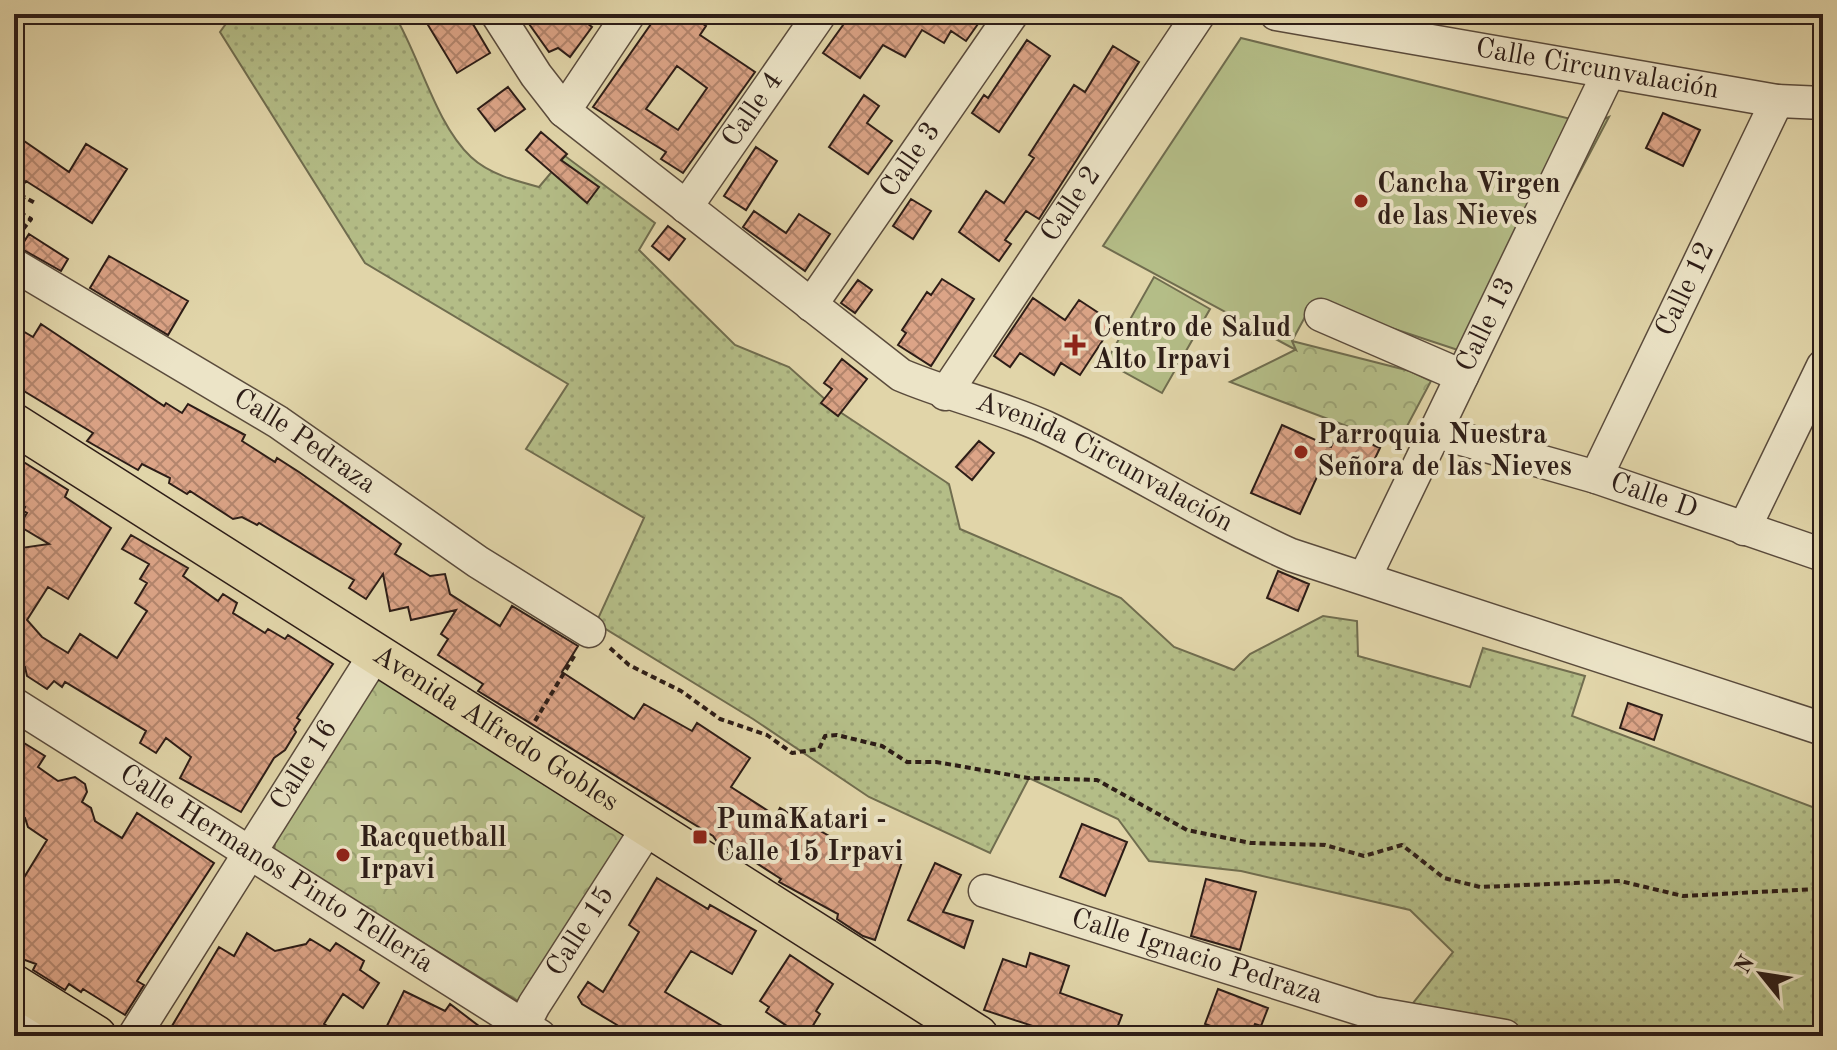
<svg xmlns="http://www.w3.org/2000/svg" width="1837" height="1050" viewBox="0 0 1837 1050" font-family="'Old Standard TT',serif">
<defs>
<pattern id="grass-dots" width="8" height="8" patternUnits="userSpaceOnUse" patternTransform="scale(2)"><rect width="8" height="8" fill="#b4bd87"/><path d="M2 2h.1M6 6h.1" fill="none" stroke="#9ba274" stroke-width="1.8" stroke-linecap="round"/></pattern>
<pattern id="forest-crowns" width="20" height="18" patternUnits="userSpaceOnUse" patternTransform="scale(2)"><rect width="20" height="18" fill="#b4bd87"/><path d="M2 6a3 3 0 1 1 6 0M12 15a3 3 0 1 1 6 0" fill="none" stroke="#9ba274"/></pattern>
<pattern id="building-cross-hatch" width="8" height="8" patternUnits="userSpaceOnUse" patternTransform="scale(2)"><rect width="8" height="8" fill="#dca487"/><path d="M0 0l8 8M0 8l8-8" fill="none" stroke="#b3856d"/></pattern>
</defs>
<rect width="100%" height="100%" fill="#e1d5a9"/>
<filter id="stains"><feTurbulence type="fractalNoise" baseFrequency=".0025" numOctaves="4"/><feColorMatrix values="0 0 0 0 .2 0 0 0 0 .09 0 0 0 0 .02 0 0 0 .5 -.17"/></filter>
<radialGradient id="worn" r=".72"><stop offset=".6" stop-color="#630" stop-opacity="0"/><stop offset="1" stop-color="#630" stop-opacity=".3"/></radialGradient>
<path fill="url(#grass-dots)" stroke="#706d4f" stroke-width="2" d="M233,14H394C420,57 435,123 471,157C489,174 516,181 539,187L565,156L655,223L639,250L735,345L789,367L837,410L949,484L960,529L1121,598L1174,647L1234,670L1250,654L1323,616L1357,621L1358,656L1470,687L1483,648L1585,676L1572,716L1823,811V1036H1557L1399,1021L1453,952L1410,910L1241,871L1149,861L1118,819L1029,778L990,853L869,797L753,719L596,623L644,518L526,449L568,384L365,263L220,32Z"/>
<path fill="url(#forest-crowns)" stroke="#706d4f" stroke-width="2" d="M1292,341L1410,371L1431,381L1397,445L1230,382L1295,350Z
M381,679L626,834L518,1001L274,851L275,843L374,683Z"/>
<path fill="#b4bd87" stroke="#706d4f" stroke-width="2" d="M1241,38L1591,124L1609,117L1482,358L1313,302L1292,341L1296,350L1103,246Z
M1154,277L1210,309L1162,393L1106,362Z"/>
<path fill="url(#building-cross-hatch)" stroke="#2d1d17" stroke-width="2" fill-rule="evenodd" d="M426,14H467L490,53L457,73L428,25L432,23Z
M522,14H575L592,27L570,57L558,48L549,52Z
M658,14H688L706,26L700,35L755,72L683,173L661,159L666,152L593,107ZM677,66L707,88L678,130L646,109Z
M851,14H985L966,41L951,31L944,43L922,30L905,57L883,45L860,78L823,53Z
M1027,40L1050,56L999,132L972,113L984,95L988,98Z
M1113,46L1139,62L1039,219L1026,211L1005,240L1011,244L999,261L959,232L986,191L1004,203L1034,158L1029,155L1074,85L1085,92Z
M508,87L525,109L495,131L478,109Z
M864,95L879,106L867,123L892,141L868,174L829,147Z
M1663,113L1700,130L1683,166L1646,148Z
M541,132L567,154L561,160L599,187L587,203L526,150Z
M14,134L69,172L86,144L127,169L92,223L26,181L14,199Z
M756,147L777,161L746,210L724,196Z
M911,199L931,211L913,239L893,226Z
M754,211L786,233L799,214L830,234L805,271L743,227Z
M668,226L685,239L669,260L652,246Z
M29,234L68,259L61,271L20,248Z
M109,256L188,301L168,335L90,288Z
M942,279L974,299L931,366L898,345L906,333L902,330L927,292L931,295Z
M858,280L872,290L855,313L841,303Z
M1033,298L1065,320L1079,300L1114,323L1080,375L1061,363L1054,375L1020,353L1010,367L994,356Z
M41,324L164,406L166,403L182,413L188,404L245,435L242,441L275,462L277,458L299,472L401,544L395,554L430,576L445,574L450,594L500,626L512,606L578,646L562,672L634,719L644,704L692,731L697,723L750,758L731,787L776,816L780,808L859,853L860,849L902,862L875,940L863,936L837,919L838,914L779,882L781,879L747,857L745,859L718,843L713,836L478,691L483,684L438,655L448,639L441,634L456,610L411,620L408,607L390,611L383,574L366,599L349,588L354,580L259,523L257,525L242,517L233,519L190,491L187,494L169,483L170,478L142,464L138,470L87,441L93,433L14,385V326L33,337Z
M842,359L867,379L838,416L821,403L832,389L824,383Z
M1282,425L1331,447L1339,429L1380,448L1366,477L1343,467L1338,473L1322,466L1300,514L1251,493Z
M979,441L994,453L972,480L956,467Z
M14,456L68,490L65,497L111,528L68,599L48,587L27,620L42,637L68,653L80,634L117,658L147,611L135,603L147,583L140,579L149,564L122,549L131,535L188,568L183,576L218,601L223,594L237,603L233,613L265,633L268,629L285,639L288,635L333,664L297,718L300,720L294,729L296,732L285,750L274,758L241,812L180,778L191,757L166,738L156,753L140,743L146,731L65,682L62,687L54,681L47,689L27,676L25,667L18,668L14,653V549L49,544L19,526L27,513L23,511L25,507L14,502Z
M1278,571L1309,584L1298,611L1267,598Z
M1628,703L1662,715L1654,740L1620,728Z
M24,743L45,756L38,767L58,781L75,777L85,784L87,792L82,802L91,808L95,821L122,838L137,813L214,863L137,981L144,985L125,1015L83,989L81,992L69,984L65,990L33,970L36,964L14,956V880L20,884L47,840L28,827L25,818L14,811V744L21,749Z
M1082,824L1127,842L1105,896L1060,877Z
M935,863L961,875L943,912L973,921L964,948L908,920Z
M657,878L708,909L710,905L756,931L732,974L691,951L665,992L739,1036H610L617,1025L582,1004L578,997L588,982L603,992L639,932L629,925Z
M1206,879L1256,892L1240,950L1191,936Z
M247,933L275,951L306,944L310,939L330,951L336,943L364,961L360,970L379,983L363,1008L343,994L324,1024L345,1036H166L219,947L234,956Z
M1030,953L1069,966L1060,993L1122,1015L1114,1036H1063L984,1010L1003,959L1026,967Z
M790,955L833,984L816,1011L820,1014L809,1032L803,1028L799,1034L766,1012L769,1007L760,1001Z
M1218,989L1268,1008L1261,1026L1255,1024L1250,1036H1239L1205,1024Z
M404,991L445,1011L450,1004L492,1036H382Z"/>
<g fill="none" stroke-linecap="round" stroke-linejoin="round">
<defs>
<g id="minor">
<path id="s1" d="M497,14L536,75L564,111L901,375C948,395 999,406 1045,427C1129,466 1206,517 1291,555L1823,729"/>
<path id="s2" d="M1276,14L1777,101L1823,103"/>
<path d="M564,111L629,14"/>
<path id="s3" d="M686,207L820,14"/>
<path id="s4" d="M14,265L278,422L478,562L589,631"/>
<path id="s5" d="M811,305L1012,14"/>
<path d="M1321,315L1462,376"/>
<path id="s6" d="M945,394L1199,14"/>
<path id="s7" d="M1437,432L1596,477L1823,555"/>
<path id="s8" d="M1596,477L1777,101"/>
<path d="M1744,529L1823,366"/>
<path id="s9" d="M1365,577L1608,74"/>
<path id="s10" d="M14,704L540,1036"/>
<path id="s11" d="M985,891L1373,1013L1505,1036"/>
<path d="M26,1036L46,1005"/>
<path id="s12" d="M134,1036L374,656"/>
<path id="s13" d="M518,1036L534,1005L647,829"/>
</g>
<g id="major">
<path id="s14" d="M14,424L978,1036"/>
<path d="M14,985L96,1036"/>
</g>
</defs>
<use href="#minor" stroke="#5a4b3c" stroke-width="35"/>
<use href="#major" stroke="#2d1d17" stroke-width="43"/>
<path stroke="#2d1d17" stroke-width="4" stroke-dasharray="6 4" stroke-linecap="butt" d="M14,222L24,228L31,219L17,211L24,197L37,204
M610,648L629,665L681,691L720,719L767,735L792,753L819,749L825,736L837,735L882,746L907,762H936L1028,778L1097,780L1187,830L1251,843L1325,845L1364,856L1402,845L1444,878L1480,887L1620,881L1683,896L1815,889L1823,884
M535,721L576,653"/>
<use href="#minor" stroke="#ece4c7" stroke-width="32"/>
<use href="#major" stroke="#e1d5a9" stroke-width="40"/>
</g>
<g fill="#8f2418" stroke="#ece4c7" stroke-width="3">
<circle cx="1361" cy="201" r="8"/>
<path d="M1071 333h8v8h8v8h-8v8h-8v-8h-8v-8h8z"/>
<circle cx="1301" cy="452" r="8"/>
<rect x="692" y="829" width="16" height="16" rx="4"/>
<circle cx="343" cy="855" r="8"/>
</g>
<g text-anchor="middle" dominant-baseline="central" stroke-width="8" stroke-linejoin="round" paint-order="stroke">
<g font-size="28" fill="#2d1d17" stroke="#ece4c7">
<text stroke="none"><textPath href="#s2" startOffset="326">Calle Circunvalación</textPath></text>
<text stroke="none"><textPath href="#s3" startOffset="118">Calle 4</textPath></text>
<text stroke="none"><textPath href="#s5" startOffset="176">Calle 3</textPath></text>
<text stroke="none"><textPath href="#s6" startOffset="228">Calle 2</textPath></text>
<text stroke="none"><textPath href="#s8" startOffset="208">Calle 12</textPath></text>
<text stroke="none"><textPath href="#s9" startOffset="280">Calle 13</textPath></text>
<text stroke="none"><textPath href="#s4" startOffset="340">Calle Pedraza</textPath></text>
<text stroke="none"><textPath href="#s1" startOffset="768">Avenida Circunvalación</textPath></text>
<text stroke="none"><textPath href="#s7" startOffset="226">Calle D</textPath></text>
<text stroke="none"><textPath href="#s14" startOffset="570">Avenida Alfredo Gobles</textPath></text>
<text stroke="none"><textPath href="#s12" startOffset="320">Calle 16</textPath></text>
<text stroke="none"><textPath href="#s10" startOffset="310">Calle Hermanos Pinto Tellería</textPath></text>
<text stroke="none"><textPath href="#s13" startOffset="122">Calle 15</textPath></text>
<text stroke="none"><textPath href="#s11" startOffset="222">Calle Ignacio Pedraza</textPath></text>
</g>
<g font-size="28" font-weight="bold" fill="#2d1d17" stroke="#ece4c7" text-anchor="start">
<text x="1377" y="185">Cancha Virgen<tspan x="1377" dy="32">de las Nieves</tspan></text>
<text x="1093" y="329">Centro de Salud<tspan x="1093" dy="32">Alto Irpavi</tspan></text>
<text x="1317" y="436">Parroquia Nuestra<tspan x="1317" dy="32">Señora de las Nieves</tspan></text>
<text x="716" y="821">PumaKatari -<tspan x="716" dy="32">Calle 15 Irpavi</tspan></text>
<text x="359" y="839">Racquetball<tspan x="359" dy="32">Irpavi</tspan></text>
</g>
</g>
<rect width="1837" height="1050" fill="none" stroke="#e1d5a9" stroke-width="48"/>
<rect x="16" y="16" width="1805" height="1018" fill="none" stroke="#2d1d17" stroke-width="4"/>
<rect x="24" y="24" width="1789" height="1002" fill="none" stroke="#2d1d17" stroke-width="2"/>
<g transform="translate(1761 974) rotate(300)" stroke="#ece4c7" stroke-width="6" paint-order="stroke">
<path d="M0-6L14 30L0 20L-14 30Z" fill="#2d1d17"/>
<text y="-12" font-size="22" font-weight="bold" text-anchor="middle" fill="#2d1d17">N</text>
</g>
<rect width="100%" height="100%" filter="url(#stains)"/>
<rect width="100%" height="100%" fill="url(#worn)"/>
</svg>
